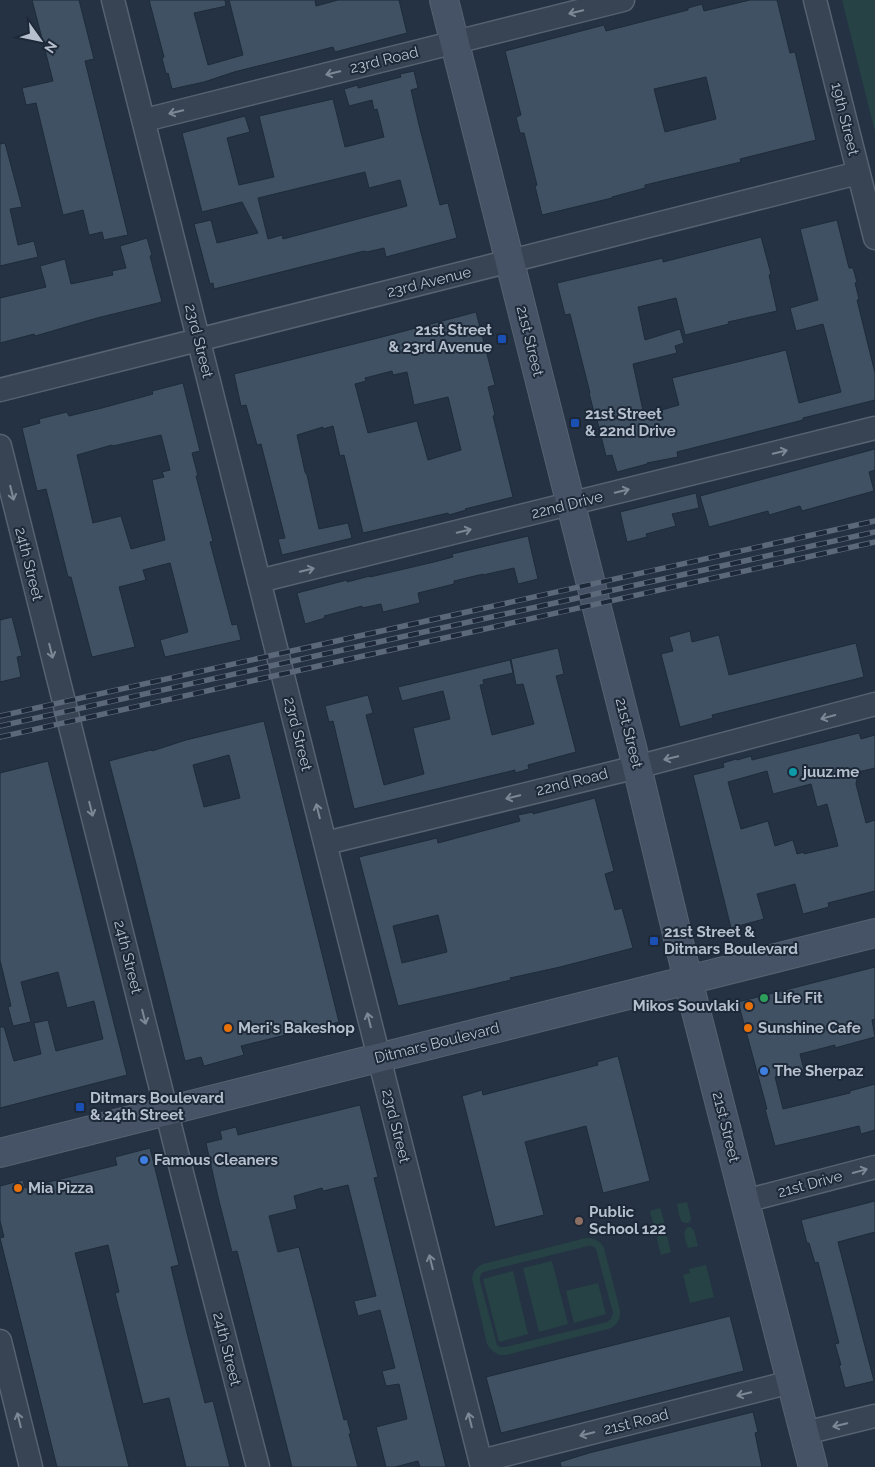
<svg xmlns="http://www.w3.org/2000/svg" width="875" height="1467" viewBox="0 0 875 1467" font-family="Raleway,sans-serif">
<rect width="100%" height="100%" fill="#243243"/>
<path fill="#264244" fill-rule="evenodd" d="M842,0H875V132Z
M687,1202L691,1218L690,1222C679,1227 679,1212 677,1204Z
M660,1208L665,1224L663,1229L657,1230L654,1227L650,1211Z
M688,1227H690L694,1230L698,1246L688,1248C686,1241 681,1232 688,1227Z
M661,1233H664L667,1236L671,1252L661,1255L657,1239L658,1235Z
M586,1238C594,1238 601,1241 604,1248L620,1310C621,1319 617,1326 608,1329L506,1355C497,1356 491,1351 487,1344L472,1279C473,1272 476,1267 483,1264ZM588,1246H592L596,1249L613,1313L611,1319L607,1322L505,1347H500L497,1345L480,1281V1276L483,1272Z
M552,1261L568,1324L539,1332L523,1268Z
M706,1265L714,1297L690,1303L683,1275L690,1273L689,1269Z
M513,1271L528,1334L499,1342L483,1279Z
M598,1283L606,1314L574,1323L566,1291Z"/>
<path fill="#3f5163" stroke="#1f2b3a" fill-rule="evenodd" d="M32,0H79L94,59L85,61L128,235L104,240L102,232L89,235L83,210L63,215L36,103L26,105L22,88L53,81Z
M149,0H225L226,6L194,13L208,65L243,55L229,0H315L316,6L338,0H399L407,33L335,52L333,47L306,54L234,72L204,82L172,89L168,73L166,74L162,58L164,57Z
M750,0H777L790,53L795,52L816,140L740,159L741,162L645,185V188L612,197V198L542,215L535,186L537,185L524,133H520L516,117L521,115L505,51L604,25L606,31L688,10V8L702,4L704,11ZM706,77L716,119L665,132L654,89Z
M414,71L418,88L411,90L419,125L440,205L448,203L457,238L386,257L384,248L367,252L365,251L360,252L214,289L213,283L210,284L194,224L211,220L217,243L258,233L242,202L202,212L182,133L245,116L250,132L227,138L239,185L274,177L259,116L333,99L345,147L384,137L377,109L374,110L372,100L349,106L344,89L358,85V88L401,77L400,74ZM365,172L369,188L400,180L407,206L283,239L282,235L268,239L258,198Z
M5,143L22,207L10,209L18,245L34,241L38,257L0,266V144Z
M837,220L849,268H853L857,282L855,283L859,299L857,300L875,373V400L803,418V420L677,452L678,457L647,463V464L617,472L612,455L606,456L597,420H596L589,393H590L570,314L565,315L557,283L663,258V262L761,237L771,274L769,275L777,311L728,322L729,324L685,335L676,298L638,307L645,340L680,329L684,343L675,346L677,353L633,364L644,415L679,405L672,378L786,350L799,403L841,392L823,324L796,331L790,308L818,300L800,229Z
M147,238L152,255L150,256L162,302L97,318L35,336L34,334L0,343V298L46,287L40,266L65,259L71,284L113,275L112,271L126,268L120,246Z
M476,312L495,385L488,387L495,415L493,416L513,497L465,509L466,510L449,515L448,513L363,533L344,455L340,456L333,426L323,429V427L297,435L305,472L307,475L319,529L348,523L352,538L282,555L278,539L285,538L261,444L257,445L246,405L241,406L234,374L382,337ZM392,371L393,375L407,372L414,405L448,397L461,450L428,460L417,421L368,433L355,384L366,381L365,378Z
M183,383L200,451L192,453L198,476H196L213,541L210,542L232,625L237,624L241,640L165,657L160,640L188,632L170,563L143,570L146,580L119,587L135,647L92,657L71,577H68L46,489L37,491L22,428L40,423L39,419L67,412L69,416L102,408L153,394L152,391ZM161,435L170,470L162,472L164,477L152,480L165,540L131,549L121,516L93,523L77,455L112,445L113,446Z
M875,449V470L869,472L874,491L802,511L800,506L769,515L768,511L709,527L700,496Z
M696,493L699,508L672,514L676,526L646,534L647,537L627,542L620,512Z
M528,536L538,579L518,584L514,568L483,575V574L454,581V584L418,593L420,603L383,612L381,604L362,608V606L324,616L325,618L305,624L297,593L347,580V582L370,576V577L434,562L453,557L452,554Z
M12,617L22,656L17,657L21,677L0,682V620Z
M690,631L692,642L719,635L729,675L856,643L864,677L712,715L713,718L680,727L661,654L673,651L669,637Z
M558,648L564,674L556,676L576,752L528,765L529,769L515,773V770L354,809L333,721L329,722L325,706L368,695L373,713L366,715L384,785L424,774L413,728L450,719L443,691L402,701L398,687L510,660L513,673L483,680L484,684L480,685L492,735L534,724L523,684L516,685L511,659Z
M264,721L339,1022L241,1046L244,1055L204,1066L201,1057L185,1061L135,860L109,761L151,750L152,751L186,740ZM229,755L240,798L204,807L193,765Z
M859,733L861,739L875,735V768L858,772L856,784L866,823L875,820V891L828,903L829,907L803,914L795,884L757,894L764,919L731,928L693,775L724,767L723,763L736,759L737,760L751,756L752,760ZM767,771L773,794L811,784L817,807L827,804L838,846L804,854V852L797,854L793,840L775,846L768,821L741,829L728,782Z
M48,761L127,1075L0,1108V1027H4L14,1061L41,1054L34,1023L48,1020L56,1051L103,1039L94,1001L67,1008L58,972L21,982L31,1022L13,1026L8,1007L11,1006L0,960V773Z
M595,798L614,871L605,874L615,910L622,908L633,948L560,967L510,978L511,980L473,989L398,1006L359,857L437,838L438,843L520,821L518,815L533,812V814ZM438,915L447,952L402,963L393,926Z
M875,967V1019L872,1020L875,1037L835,1048V1045L800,1054L804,1070L775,1077L783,1109L850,1093V1091L875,1084V1130L861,1134L859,1126L775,1146L765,1109H767L738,1002Z
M618,1056L650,1181L603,1193L586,1126L525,1142L544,1215L495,1227L462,1096L482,1090L483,1095L598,1065L597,1062Z
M360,1105L378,1177L374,1178L446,1467H420L418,1461L395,1467H386L376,1427L407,1419L399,1384L386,1386L382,1371L395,1368L380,1310L358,1316L354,1301L376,1296L348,1185L323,1191L322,1188L294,1196L297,1209L269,1216L278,1252L299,1247L344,1420L347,1419L351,1434H349L358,1467H292L237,1251L232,1252L218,1197L206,1143L222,1139L220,1131L236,1127L238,1135Z
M150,1148L179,1265L171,1267L187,1333L205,1403L213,1401L230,1467H186L169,1398L143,1404L115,1293L119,1292L108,1245L75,1253L129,1467H57L0,1238L4,1237L0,1221V1186L23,1180L25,1188L117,1165L115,1157Z
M875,1201V1232L838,1242L874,1381L845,1388L839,1365H841L835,1344L839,1343L818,1262L815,1263L809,1243H807L801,1220Z
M730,1316L744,1371L501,1433L486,1377Z
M753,1412L758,1432L755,1433L762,1467H561L560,1462L589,1453Z"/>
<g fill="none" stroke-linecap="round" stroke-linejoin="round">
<defs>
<path id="street" d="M113,0L482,1467
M815,0L875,238
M145,120L623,0
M0,390L858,173
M0,446L182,1173L258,1467
M259,581L875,428
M326,843L637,767L875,704
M745,1201L875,1167
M0,1341L31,1467
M805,1433L875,1416
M481,1461L791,1382"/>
<path id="secondary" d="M444,0L637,767L688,980L813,1467
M0,1153L875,933"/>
</defs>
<use href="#street" stroke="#566270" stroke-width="25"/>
<use href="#secondary" stroke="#566270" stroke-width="30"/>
<use href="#street" stroke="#384453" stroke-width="22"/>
<use href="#secondary" stroke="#465366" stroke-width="28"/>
<defs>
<path id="rail" d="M0,716L875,521
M0,726L875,532
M0,737L875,542"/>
</defs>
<use href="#rail" stroke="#5a687a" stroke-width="5.5"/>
<use href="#rail" stroke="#1d2938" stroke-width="4" stroke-dasharray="11" stroke-linecap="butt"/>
</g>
<defs><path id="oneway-shaft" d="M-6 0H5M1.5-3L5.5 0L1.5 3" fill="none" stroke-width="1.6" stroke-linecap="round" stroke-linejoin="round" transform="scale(1.25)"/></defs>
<g stroke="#7d8896">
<use href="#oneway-shaft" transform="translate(576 12) rotate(166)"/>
<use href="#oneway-shaft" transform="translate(333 73) rotate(166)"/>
<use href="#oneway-shaft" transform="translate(176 112) rotate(166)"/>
<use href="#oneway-shaft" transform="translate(780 452) rotate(-14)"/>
<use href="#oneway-shaft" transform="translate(622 491) rotate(-14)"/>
<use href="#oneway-shaft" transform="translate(12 493) rotate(76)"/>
<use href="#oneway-shaft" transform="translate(464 531) rotate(-14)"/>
<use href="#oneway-shaft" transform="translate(307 570) rotate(-14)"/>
<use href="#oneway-shaft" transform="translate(51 651) rotate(76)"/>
<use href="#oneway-shaft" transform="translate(828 717) rotate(165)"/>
<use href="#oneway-shaft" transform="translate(671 758) rotate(166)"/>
<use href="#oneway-shaft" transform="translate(513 797) rotate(166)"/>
<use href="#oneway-shaft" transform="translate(91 809) rotate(76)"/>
<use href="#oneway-shaft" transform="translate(318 811) rotate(-104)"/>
<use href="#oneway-shaft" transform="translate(144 1017) rotate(76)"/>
<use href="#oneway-shaft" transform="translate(369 1020) rotate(-104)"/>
<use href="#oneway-shaft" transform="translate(860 1171) rotate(-15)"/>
<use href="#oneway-shaft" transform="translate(431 1262) rotate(-104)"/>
<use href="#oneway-shaft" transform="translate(744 1394) rotate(166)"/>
<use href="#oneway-shaft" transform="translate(19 1420) rotate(-104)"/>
<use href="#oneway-shaft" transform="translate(470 1420) rotate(-104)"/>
<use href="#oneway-shaft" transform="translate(840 1425) rotate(166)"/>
<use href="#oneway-shaft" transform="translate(587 1434) rotate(166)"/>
</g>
<g fill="#1a4fb4" stroke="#1d2938" stroke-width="2">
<rect x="497" y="334" width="10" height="10" rx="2.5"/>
<rect x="570" y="418" width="10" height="10" rx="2.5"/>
<rect x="649" y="936" width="10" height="10" rx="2.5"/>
<rect x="75" y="1102" width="10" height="10" rx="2.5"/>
</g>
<circle fill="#0f9aa8" stroke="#1d2938" stroke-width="2" cx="793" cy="772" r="5"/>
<circle fill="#2e9e5b" stroke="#1d2938" stroke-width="2" cx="764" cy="998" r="5"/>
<g fill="#e8710a" stroke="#1d2938" stroke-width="2">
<circle cx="749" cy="1006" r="5"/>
<circle cx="228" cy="1028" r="5"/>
<circle cx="748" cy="1028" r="5"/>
<circle cx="18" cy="1188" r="5"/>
</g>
<g fill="#3f7fe0" stroke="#1d2938" stroke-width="2">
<circle cx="764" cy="1071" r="5"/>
<circle cx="144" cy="1160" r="5"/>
</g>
<circle fill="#8d6e63" stroke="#1d2938" stroke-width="2" cx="579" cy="1221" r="5"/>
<g text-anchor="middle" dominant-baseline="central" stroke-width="4" stroke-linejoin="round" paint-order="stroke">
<g font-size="15" fill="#b5bfcd" stroke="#1d2938">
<text transform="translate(384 60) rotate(-14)">23rd Road</text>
<text transform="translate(845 119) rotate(76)">19th Street</text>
<text transform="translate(429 282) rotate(-14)">23rd Avenue</text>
<text transform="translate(199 341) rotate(76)">23rd Street</text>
<text transform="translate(530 341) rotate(76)">21st Street</text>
<text transform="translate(567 505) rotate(-14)">22nd Drive</text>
<text transform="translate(29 564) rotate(76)">24th Street</text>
<text transform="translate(629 733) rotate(76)">21st Street</text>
<text transform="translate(298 734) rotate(76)">23rd Street</text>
<text transform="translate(572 782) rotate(-14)">22nd Road</text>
<text transform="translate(128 957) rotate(76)">24th Street</text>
<text transform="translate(437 1043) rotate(-14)">Ditmars Boulevard</text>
<text transform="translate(396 1126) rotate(76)">23rd Street</text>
<text transform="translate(726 1127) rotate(76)">21st Street</text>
<text transform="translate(810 1184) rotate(-15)">21st Drive</text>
<text transform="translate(227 1349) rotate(76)">24th Street</text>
<text transform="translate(636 1422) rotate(-14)">21st Road</text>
</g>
<g font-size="15" font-weight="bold" fill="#b5bfcd" stroke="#1d2938" text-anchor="start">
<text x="492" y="330" text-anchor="end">21st Street<tspan x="492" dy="17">&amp; 23rd Avenue</tspan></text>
<text x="585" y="414">21st Street<tspan x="585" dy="17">&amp; 22nd Drive</tspan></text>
<text x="803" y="772">juuz.me</text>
<text x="664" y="932">21st Street &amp;<tspan x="664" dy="17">Ditmars Boulevard</tspan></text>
<text x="774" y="998">Life Fit</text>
<text x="739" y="1006" text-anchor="end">Mikos Souvlaki</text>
<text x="238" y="1028">Meri's Bakeshop</text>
<text x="758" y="1028">Sunshine Cafe</text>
<text x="774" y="1071">The Sherpaz</text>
<text x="90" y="1098">Ditmars Boulevard<tspan x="90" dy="17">&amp; 24th Street</tspan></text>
<text x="154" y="1160">Famous Cleaners</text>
<text x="28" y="1188">Mia Pizza</text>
<text x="589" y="1212">Public<tspan x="589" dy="17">School 122</tspan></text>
</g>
</g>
<g transform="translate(40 40) rotate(123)" stroke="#1d2938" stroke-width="4" paint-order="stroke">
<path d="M0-4L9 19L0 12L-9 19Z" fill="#b5bfcd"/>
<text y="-8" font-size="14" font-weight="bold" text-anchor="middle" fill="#b5bfcd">N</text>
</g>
</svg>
